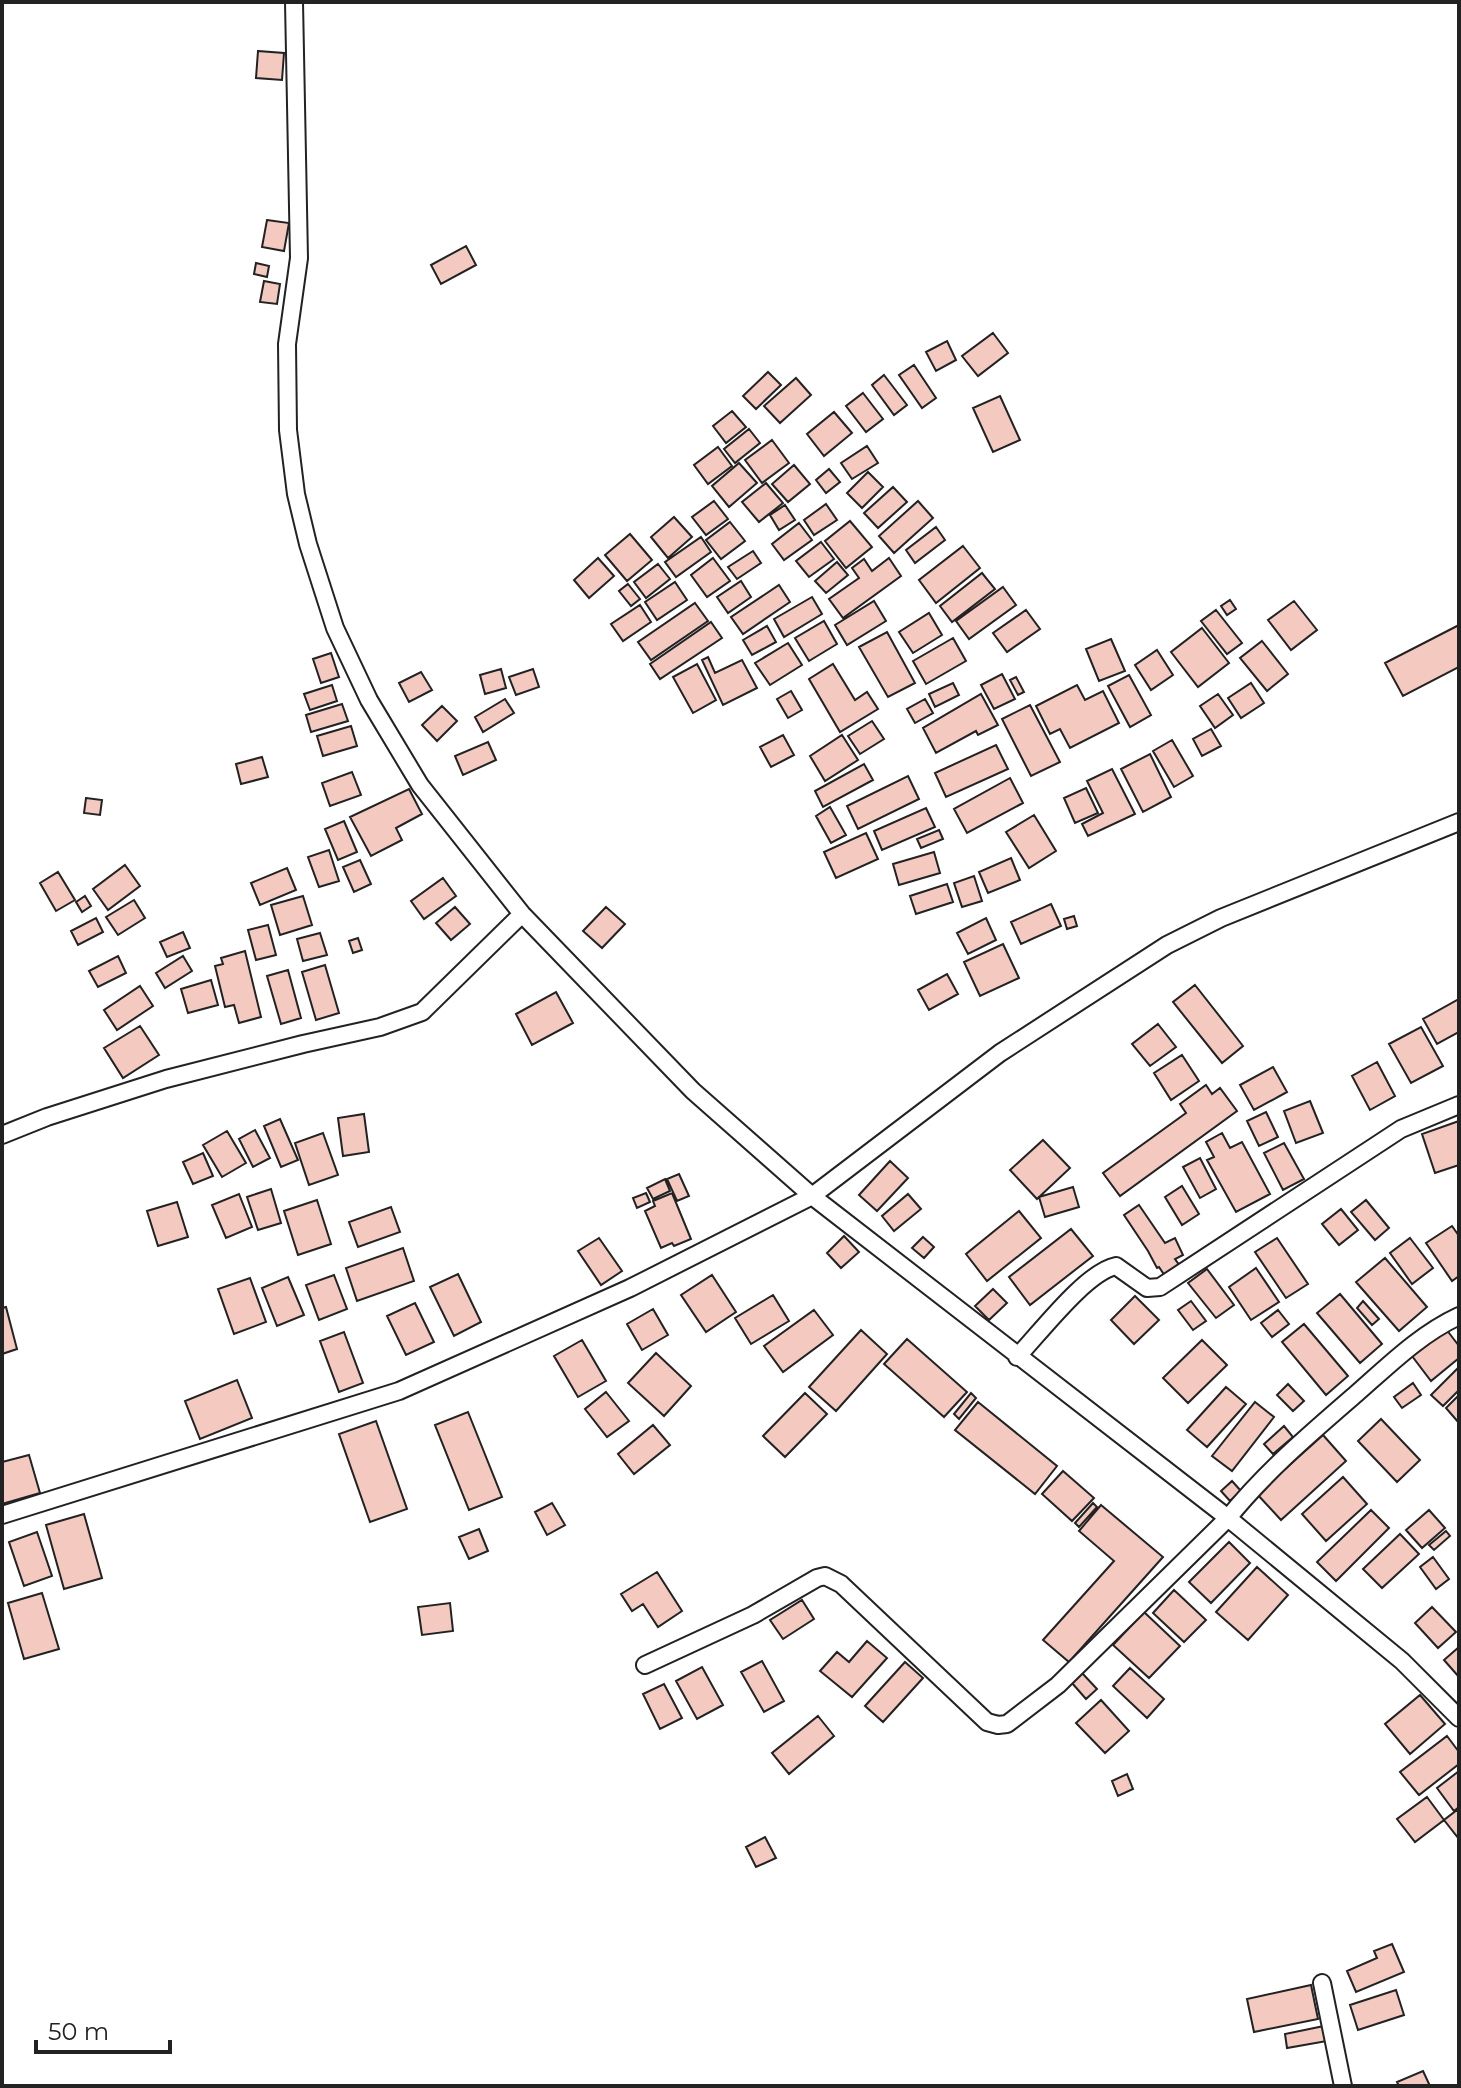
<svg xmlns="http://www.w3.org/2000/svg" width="1461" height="2088" viewBox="0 0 1461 2088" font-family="Montserrat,sans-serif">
<rect width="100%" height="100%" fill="#fff"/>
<path fill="#f3c9c0" stroke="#222" stroke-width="2" d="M258,51L284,53L282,80L256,78Z
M267,220L289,223L284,251L262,247Z
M466,246L476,265L441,284L431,265Z
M256,263L269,266L267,277L254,274Z
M264,281L280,284L277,304L260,302Z
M993,333L1008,353L978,376L962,356Z
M947,341L956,360L936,371L926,352Z
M914,365L936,398L922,408L899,375Z
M768,372L781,385L756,409L743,396Z
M884,375L907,405L894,415L872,385Z
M796,378L811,395L780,423L764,406Z
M863,393L883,419L866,432L846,406Z
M1000,396L1020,440L993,452L973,408Z
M732,411L746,427L726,443L713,426Z
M834,412L852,433L824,456L807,434Z
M749,429L760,443L735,463L724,449Z
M772,440L789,463L762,483L745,460Z
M867,446L878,463L852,479L841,463Z
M718,447L732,466L708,484L694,465Z
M739,463L757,483L729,507L712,486Z
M794,465L810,484L788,502L772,484Z
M829,469L840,482L826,493L816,480Z
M868,472L883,487L862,508L847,493Z
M766,483L783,503L759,522L742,502Z
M893,487L907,502L878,528L864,513Z
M714,501L728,519L706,535L692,517Z
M918,501L933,518L894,553L879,536Z
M826,504L837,520L814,535L804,520Z
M785,505L795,520L779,530L770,515Z
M674,517L692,537L668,558L651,537Z
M850,521L872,547L846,568L825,541Z
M730,522L745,541L721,559L706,540Z
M799,523L812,540L784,560L772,544Z
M936,527L945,540L915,563L906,550Z
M630,534L652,560L627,581L605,555Z
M701,537L711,552L676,577L665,562Z
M821,542L834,559L809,577L796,561Z
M963,546L980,568L936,603L919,580Z
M753,551L761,563L737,579L728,567Z
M598,558L614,576L589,598L574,580Z
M713,558L730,581L707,597L691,575Z
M889,558L901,576L843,618L829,599L859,578L852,568L864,559L872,571Z
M837,562L848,575L826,593L815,581Z
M658,564L670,579L646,598L634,582Z
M982,573L995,589L952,622L940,606Z
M741,581L751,597L728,613L717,597Z
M675,582L687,600L657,620L645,602Z
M628,584L640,599L631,606L619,591Z
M779,585L790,602L743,634L731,617Z
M1003,587L1016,605L969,639L956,621Z
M812,597L822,614L784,637L774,619Z
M1230,600L1236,609L1227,615L1221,606Z
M874,601L886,621L847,645L835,625Z
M1294,601L1317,630L1291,650L1268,620Z
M695,603L708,621L651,660L638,642Z
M640,605L651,622L623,641L611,624Z
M1026,610L1040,629L1007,652L993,633Z
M1216,610L1242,643L1227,654L1201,621Z
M929,613L942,635L913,653L899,632Z
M824,621L837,644L809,661L795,638Z
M711,622L722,638L660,679L650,664Z
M1459,625V667L1403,696L1385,663Z
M767,626L776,642L752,655L743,640Z
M1202,628L1229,663L1198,687L1171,652Z
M887,632L915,683L888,697L859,647Z
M953,638L966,661L926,684L913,661Z
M1111,639L1125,671L1099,681L1086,649Z
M1262,641L1288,674L1267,691L1240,658Z
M788,643L802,665L770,685L755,663Z
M1157,650L1173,675L1151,690L1135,665Z
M331,653L339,677L321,683L313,659Z
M708,657L715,673L742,660L757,688L723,705L702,660Z
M697,664L716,700L693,713L673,677Z
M833,664L855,700L867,692L878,709L840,732L809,679Z
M501,669L506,688L485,694L480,675Z
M533,669L539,687L516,695L509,677Z
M421,672L432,690L409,702L399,683Z
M1002,674L1015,699L994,709L981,685Z
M1129,675L1151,715L1130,727L1108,686Z
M1016,677L1024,692L1018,695L1010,680Z
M953,683L959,695L935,707L929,694Z
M1251,683L1264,703L1241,718L1228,698Z
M332,685L337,701L310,710L304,694Z
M1077,685L1085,700L1103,691L1119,723L1070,748L1060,729L1050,734L1036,706Z
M791,691L802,710L788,718L777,699Z
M981,694L998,725L978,735L976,731L936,753L923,728Z
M1218,694L1233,715L1215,728L1200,706Z
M505,699L514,713L483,732L475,717Z
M925,699L933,713L915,723L907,709Z
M342,704L348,721L311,732L306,715Z
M1030,705L1060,762L1031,776L1002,719Z
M442,706L457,721L437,741L422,725Z
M872,721L884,739L860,754L848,736Z
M351,726L357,746L323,756L317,736Z
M1211,729L1221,746L1202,756L1193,739Z
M783,735L794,755L771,767L760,747Z
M842,735L858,760L825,781L810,756Z
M1172,740L1193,776L1174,787L1153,751Z
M488,742L496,760L463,775L455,756Z
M996,745L1008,769L946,797L935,773Z
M1150,754L1171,797L1143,812L1121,769Z
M262,757L268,777L241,784L236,764Z
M864,764L873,780L823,807L815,791Z
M1112,769L1135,814L1088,836L1082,824L1103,813L1087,781Z
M352,772L361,795L330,806L322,783Z
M908,776L919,799L858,829L847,806Z
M1010,778L1023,803L967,833L954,809Z
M1086,788L1098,813L1075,823L1064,798Z
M409,789L422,814L396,828L402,840L371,856L350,817Z
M86,798L102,800L100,815L84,813Z
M830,807L846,835L831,843L816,816Z
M926,808L935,827L882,850L874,831Z
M1034,815L1056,851L1029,868L1006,832Z
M344,821L357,852L338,860L325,829Z
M939,830L943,839L921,848L917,839Z
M866,833L878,859L836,878L824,852Z
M329,850L339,881L319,887L308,857Z
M934,852L940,873L899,885L893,864Z
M1011,858L1020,880L988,893L979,872Z
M360,860L371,884L354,892L343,867Z
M125,865L140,886L108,910L93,889Z
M287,868L296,890L260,905L251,883Z
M58,872L75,900L56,911L40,883Z
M974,876L982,901L962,907L954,883Z
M443,878L456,896L424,919L411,901Z
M947,884L953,902L916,914L910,896Z
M85,896L91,906L82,912L76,902Z
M303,896L312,925L280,935L271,905Z
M134,900L145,918L118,935L106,917Z
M1051,904L1061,926L1021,944L1011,922Z
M455,907L470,924L451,940L436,923Z
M606,907L625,924L602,948L583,931Z
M1074,916L1077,926L1067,929L1064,919Z
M96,918L103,932L78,945L71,931Z
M986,918L996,940L968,954L957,933Z
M268,925L276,955L256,960L248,930Z
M183,932L190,948L167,957L160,942Z
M320,933L327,955L303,961L297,939Z
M358,938L362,950L353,953L349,941Z
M1003,944L1019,978L980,996L964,962Z
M245,951L261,1017L239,1023L234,1005L225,1007L215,966L223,964L221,958Z
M118,956L126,973L98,987L89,971Z
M183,956L192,971L165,988L156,973Z
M325,965L339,1013L316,1020L302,972Z
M288,970L301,1018L281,1024L267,976Z
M947,974L958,994L929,1010L918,990Z
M211,980L218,1005L188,1013L181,989Z
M1195,985L1243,1046L1222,1063L1173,1002Z
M140,986L153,1006L117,1030L104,1010Z
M556,992L573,1023L532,1045L516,1014Z
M1459,999V1032L1437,1044L1423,1019Z
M1158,1024L1176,1047L1150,1066L1132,1044Z
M140,1026L159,1055L123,1078L104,1048Z
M1421,1027L1443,1066L1411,1083L1389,1044Z
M1182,1055L1199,1081L1171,1100L1154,1073Z
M1377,1062L1395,1096L1370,1110L1352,1076Z
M1273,1067L1287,1092L1254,1110L1240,1085Z
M1206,1085L1212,1094L1220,1088L1237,1111L1120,1196L1103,1173L1186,1113L1180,1104Z
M1310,1101L1323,1133L1296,1143L1284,1111Z
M1266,1112L1278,1137L1259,1146L1247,1121Z
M364,1114L369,1152L343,1156L338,1118Z
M280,1119L298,1160L281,1167L264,1126Z
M1459,1121V1165L1435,1173L1422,1134Z
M255,1130L270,1158L253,1167L239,1139Z
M227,1131L246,1163L222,1177L203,1145Z
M323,1133L338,1175L309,1185L295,1143Z
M1222,1133L1230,1148L1242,1142L1270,1194L1236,1212L1207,1160L1214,1157L1206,1142Z
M1043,1140L1070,1168L1037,1199L1010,1170Z
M1284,1143L1304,1179L1283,1190L1264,1153Z
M203,1153L213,1176L193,1184L183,1162Z
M1200,1158L1216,1189L1200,1198L1183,1167Z
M890,1161L908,1178L877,1211L859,1195Z
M679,1174L689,1196L677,1201L667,1179Z
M665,1179L670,1191L653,1199L647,1188Z
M1182,1186L1199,1214L1182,1225L1165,1197Z
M1073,1187L1079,1207L1045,1217L1039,1197Z
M271,1189L281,1223L258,1230L247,1197Z
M646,1193L650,1202L637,1208L633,1198Z
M672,1193L691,1239L674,1246L672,1243L661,1248L645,1211L655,1206L653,1201Z
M239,1194L252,1227L226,1238L212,1205Z
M908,1194L921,1209L894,1231L882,1216Z
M317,1200L331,1244L298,1255L284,1211Z
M1366,1200L1389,1228L1375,1240L1351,1212Z
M177,1202L188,1237L158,1246L147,1211Z
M1139,1205L1165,1243L1175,1238L1183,1255L1175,1259L1180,1266L1165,1276L1159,1267L1157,1268L1148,1251L1124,1215Z
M391,1207L400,1232L358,1247L349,1222Z
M1341,1209L1358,1230L1339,1245L1322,1224Z
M1019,1211L1041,1238L987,1281L966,1254Z
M1452,1226L1459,1236V1276L1452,1281L1426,1243Z
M1071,1229L1093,1256L1030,1305L1009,1277Z
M844,1236L859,1252L841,1268L827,1253Z
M923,1237L934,1247L924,1258L912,1248Z
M599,1238L622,1271L601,1285L578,1251Z
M1277,1238L1308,1284L1286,1298L1255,1252Z
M1410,1238L1433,1268L1412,1284L1390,1253Z
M403,1248L414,1281L357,1301L346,1268Z
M1385,1258L1427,1307L1399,1331L1356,1282Z
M1256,1268L1279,1302L1251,1320L1229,1287Z
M1207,1269L1234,1305L1216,1318L1188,1283Z
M458,1274L481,1322L454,1336L430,1287Z
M334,1275L347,1309L319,1320L306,1285Z
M712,1275L736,1312L706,1332L681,1295Z
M288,1277L304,1315L277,1326L262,1288Z
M250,1278L266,1322L234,1334L218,1289Z
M993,1289L1007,1303L989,1320L975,1306Z
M1340,1294L1382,1344L1360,1363L1317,1313Z
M773,1295L789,1321L751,1344L735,1318Z
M1135,1296L1159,1320L1134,1344L1111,1320Z
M1191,1301L1206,1321L1193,1330L1178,1310Z
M1363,1301L1379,1319L1372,1325L1357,1308Z
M415,1303L434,1342L406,1355L387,1316Z
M6,1307L17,1349L2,1354V1308Z
M653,1309L668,1335L642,1350L627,1324Z
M814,1310L833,1335L783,1372L764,1346Z
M1278,1310L1289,1324L1272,1337L1261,1323Z
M1304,1324L1348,1376L1326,1395L1282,1342Z
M1446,1329L1459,1346V1358L1431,1381L1412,1356Z
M861,1330L887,1354L836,1411L809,1387Z
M344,1332L363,1383L339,1392L320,1341Z
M907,1339L967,1392L944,1417L884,1364Z
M582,1340L606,1381L578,1397L554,1356Z
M1202,1340L1227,1365L1188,1403L1163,1378Z
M656,1353L691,1386L664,1416L628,1383Z
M1459,1367V1390L1443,1406L1431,1395Z
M237,1380L252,1418L200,1439L185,1401Z
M1413,1383L1421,1395L1402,1408L1394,1397Z
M1288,1384L1304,1401L1293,1411L1277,1395Z
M1226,1387L1246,1404L1207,1447L1187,1430Z
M606,1392L629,1421L607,1437L585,1409Z
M805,1393L827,1414L785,1457L763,1436Z
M971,1393L976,1398L959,1419L954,1414Z
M1459,1395V1423L1446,1408Z
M978,1402L1057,1466L1035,1494L955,1430Z
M1255,1402L1274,1417L1232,1471L1212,1456Z
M468,1412L502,1497L469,1510L435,1425Z
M1381,1419L1420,1460L1397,1482L1358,1441Z
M376,1421L407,1509L370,1522L339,1434Z
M653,1425L670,1445L634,1474L618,1454Z
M1284,1426L1293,1437L1273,1454L1264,1444Z
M1323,1435L1346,1461L1281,1520L1257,1494Z
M29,1455L40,1493L2,1504V1462Z
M1063,1471L1094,1498L1072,1521L1042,1494Z
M1343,1477L1367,1504L1326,1541L1302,1514Z
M1232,1481L1241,1491L1230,1501L1221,1491Z
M552,1503L565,1525L547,1535L535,1512Z
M1093,1503L1097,1507L1079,1527L1075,1523Z
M1101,1505L1163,1557L1069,1662L1043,1640L1114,1561L1079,1531Z
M1371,1510L1389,1528L1336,1581L1317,1562Z
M1429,1510L1445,1528L1422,1548L1406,1530Z
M84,1514L102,1578L64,1589L46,1525Z
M479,1529L488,1551L469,1559L459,1537Z
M1446,1531L1450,1536L1434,1550L1429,1545Z
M37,1532L52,1576L24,1586L9,1542Z
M1400,1534L1419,1554L1382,1588L1363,1569Z
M1229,1542L1250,1563L1211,1603L1189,1582Z
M1433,1557L1449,1579L1436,1589L1420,1567Z
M1257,1567L1288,1595L1248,1640L1216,1612Z
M657,1572L682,1611L658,1627L643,1604L632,1611L621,1594Z
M1174,1590L1206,1620L1184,1642L1153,1613Z
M42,1593L59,1649L24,1659L8,1603Z
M802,1600L814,1619L783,1639L770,1620Z
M450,1603L453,1631L422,1635L418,1607Z
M1432,1607L1456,1632L1438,1648L1415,1623Z
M1144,1612L1180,1646L1149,1678L1113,1645Z
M867,1641L887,1658L852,1697L820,1671L837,1652L849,1662Z
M1459,1647V1677L1444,1660Z
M762,1661L784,1701L764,1712L741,1672Z
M905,1662L923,1678L883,1722L865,1706Z
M702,1667L723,1705L697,1719L676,1681Z
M1130,1668L1164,1699L1147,1718L1113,1686Z
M1082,1673L1097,1689L1086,1699L1072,1683Z
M664,1684L682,1718L660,1729L643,1694Z
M1420,1695L1445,1724L1410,1754L1385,1724Z
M1101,1700L1129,1731L1105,1753L1076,1723Z
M818,1716L834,1736L789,1774L772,1753Z
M1447,1736L1459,1752V1764L1419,1795L1400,1772Z
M1459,1771V1807L1454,1811L1437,1788Z
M1127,1774L1133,1789L1118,1796L1112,1781Z
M1427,1797L1444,1820L1415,1842L1397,1819Z
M1457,1810L1459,1813V1839L1444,1820Z
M765,1837L776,1858L756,1867L746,1847Z
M1392,1944L1404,1972L1356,1992L1347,1971L1377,1958L1374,1951Z
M1311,1985L1318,2019L1254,2032L1247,1999Z
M1396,1990L1404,2015L1358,2030L1350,2005Z
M1324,2026L1327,2041L1287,2048L1285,2034Z
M1423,2071L1430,2086H1399L1397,2082Z"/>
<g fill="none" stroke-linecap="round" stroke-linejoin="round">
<defs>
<path id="street" d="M294,2L299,258L287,344L288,430L296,494L308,544L335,628L369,700L420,785L522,914L693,1091L812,1196L1228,1518L1402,1661L1459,1718
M2,1135L47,1117L166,1079L303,1044L380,1027L422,1012L522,914
M1017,1357C1040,1333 1086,1272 1116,1266L1147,1288L1160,1287L1401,1129L1459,1105
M2,1515L399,1391L630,1288L812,1196L1000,1053L1167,945L1221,918L1459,822
M645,1665L753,1615L817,1578L825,1576L841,1584L987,1722L998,1725L1007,1724L1058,1685L1228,1518C1266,1471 1311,1433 1356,1394C1388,1366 1420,1334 1459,1316
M1322,1983L1343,2086"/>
</defs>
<use href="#street" stroke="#222" stroke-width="20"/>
<use href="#street" stroke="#fff" stroke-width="16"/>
</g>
<rect width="1461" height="2088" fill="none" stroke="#222222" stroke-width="8"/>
<path d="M36 2040v12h134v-12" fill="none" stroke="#222222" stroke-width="4"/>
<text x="48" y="2040" font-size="24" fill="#222222" stroke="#ffffff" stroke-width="6" paint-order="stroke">50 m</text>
</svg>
